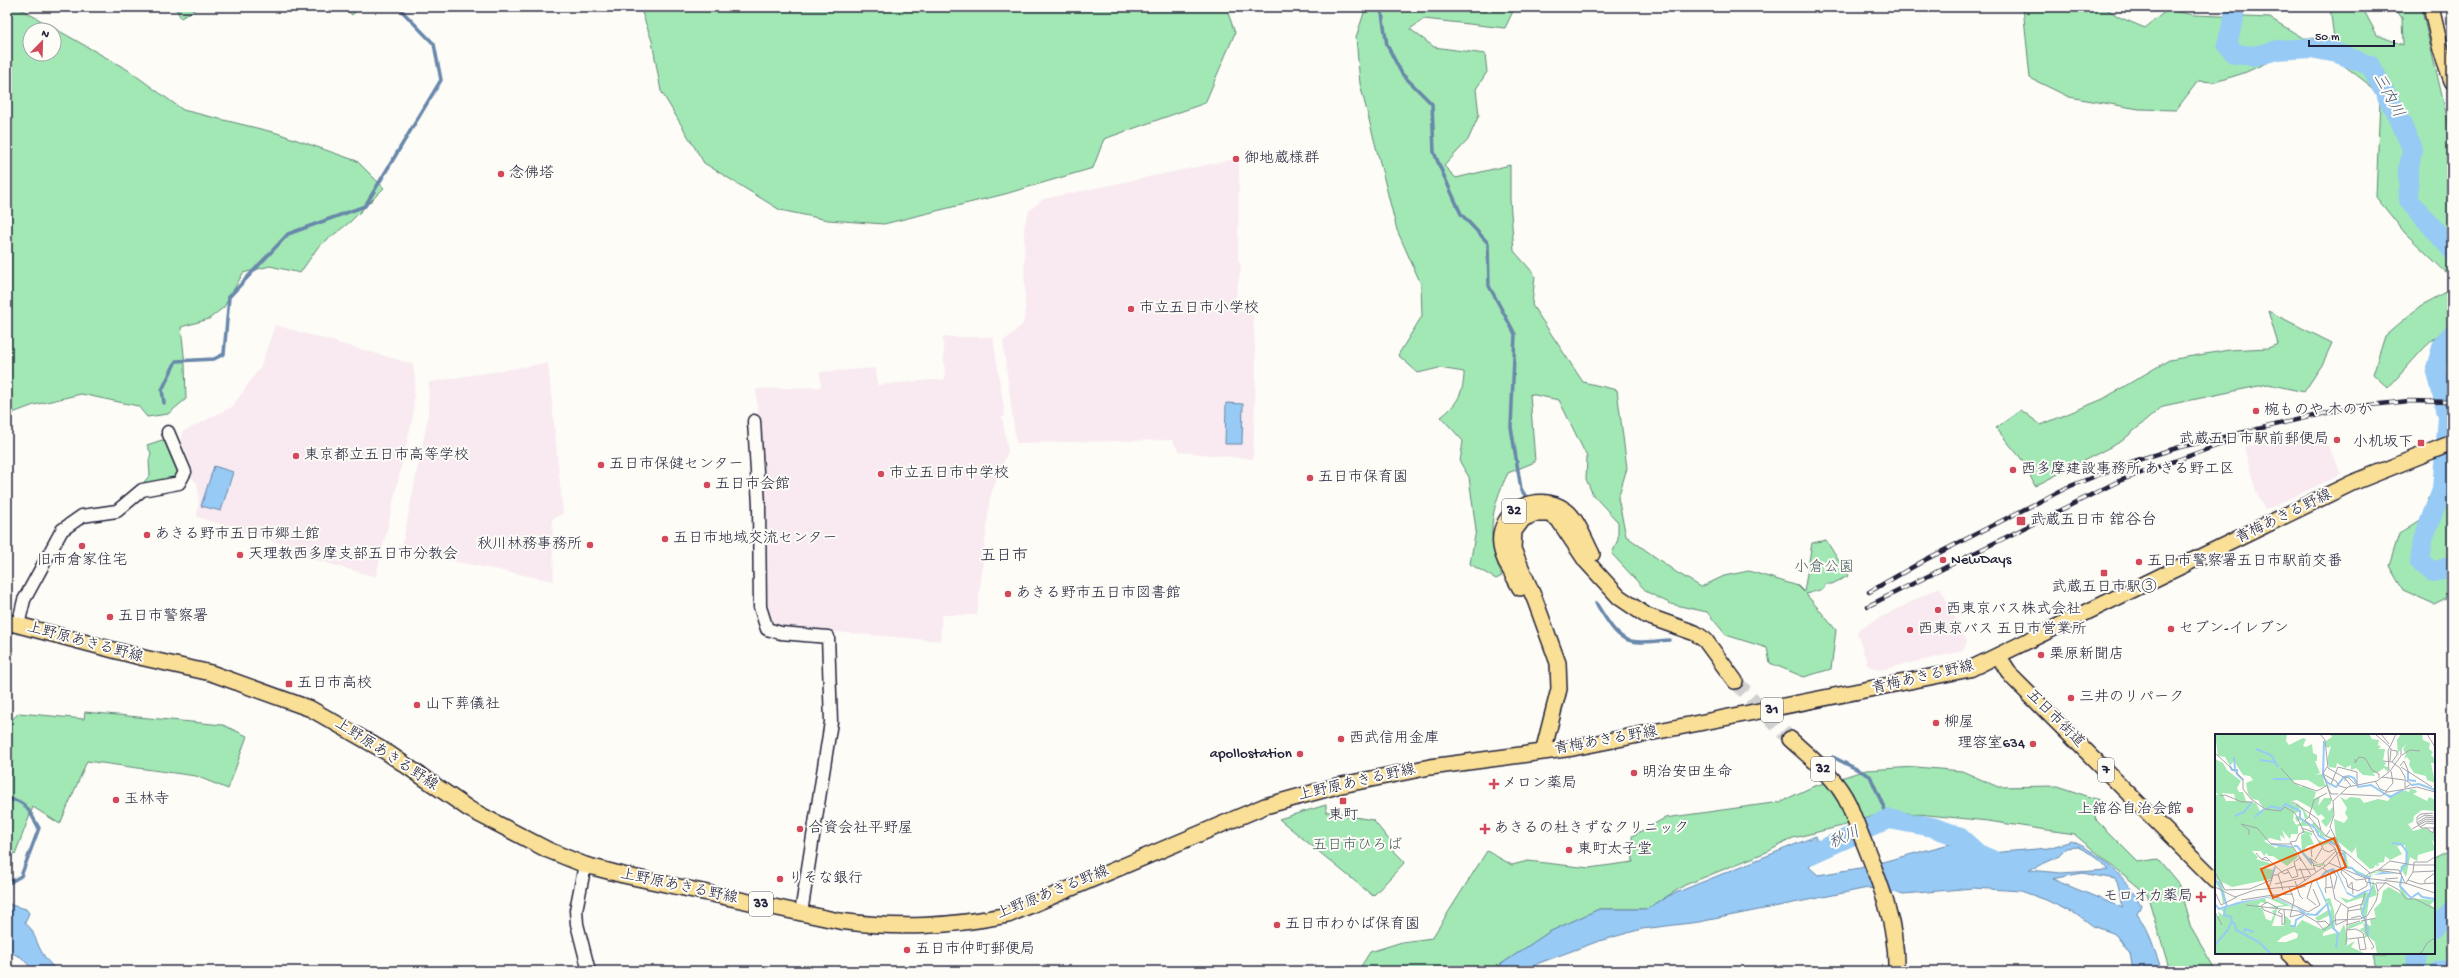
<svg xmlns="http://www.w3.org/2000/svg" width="2459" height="978" viewBox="0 0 2459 978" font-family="'Gochi Hand','Klee One',sans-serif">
<rect width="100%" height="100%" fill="#fdfcf7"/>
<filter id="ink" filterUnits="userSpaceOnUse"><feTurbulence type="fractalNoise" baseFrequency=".025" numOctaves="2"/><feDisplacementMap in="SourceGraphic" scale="8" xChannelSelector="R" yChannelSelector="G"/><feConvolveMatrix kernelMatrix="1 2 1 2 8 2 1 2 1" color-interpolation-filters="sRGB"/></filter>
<g filter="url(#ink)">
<path fill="#f8eaf0" d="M1230,160L1239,163L1238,259L1241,266L1235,301L1240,311L1253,315L1256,365L1253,459L1180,452L1172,440L1016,443L1003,342L1023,324L1025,310L1024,226L1029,211L1043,199Z
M275,325L413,364L415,381L413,416L376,577L288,552V546L197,517L199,499L197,483L192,478L193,469L182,443V432L232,407L261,366Z
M943,337H993L1005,416L1002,417L1008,451L990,497L977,615H942L940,641L780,627L768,617L767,514L756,389L821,387L820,372L876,368L877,385L945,379Z
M548,363L563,514L552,519L554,581L401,551L428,417L429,382Z
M2320,430L2342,474L2265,510L2256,491L2244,447Z
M1940,587L1967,642L1963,651L1880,670L1868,666L1857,632L1860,628Z"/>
<path fill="#a2e8b4" stroke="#628578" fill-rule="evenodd" d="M7,7H17L128,70L183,110L277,133L357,161L384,188L350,222L318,247L300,273L270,266L243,273L224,307L209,319L181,327L185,364L186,399L168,414L147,417L138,406L81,394L34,405L7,415ZM30,30H54V54H30Z
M175,7H199L181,18Z
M343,7H361L352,15Z
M640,7H1226L1235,33L1205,103L1104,139L1093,168L1005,194L884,224L828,220L780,210L704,163L661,91L652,41Z
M1366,7H1515L1505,28L1424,19L1410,29L1434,47L1485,54L1487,72L1476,89L1479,115L1468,140L1444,166L1456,178L1510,165V200L1514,251L1535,275L1532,305L1583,382L1617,390L1627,468L1618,498L1626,536L1676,572L1701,587L1724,576L1749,571L1798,586L1804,592L1812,543L1826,540L1848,576L1832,584H1825L1823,589L1806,594L1836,630L1831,669L1804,677L1770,663L1767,648L1726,635L1707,612L1671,604L1647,592L1612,554L1618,539V522L1593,495L1586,479L1587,457L1559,400L1530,394L1535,462L1508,473C1490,509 1486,538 1502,576L1496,579L1470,564L1476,530L1469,477L1460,462L1463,441L1441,417C1457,405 1464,392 1464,372L1439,368L1418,373L1398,355L1422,316L1421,284L1397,230L1360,84L1356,37Z
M2023,7H2104L2119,17L2145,28L2167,10L2195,15L2270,18L2303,38L2334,39L2330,7H2362L2377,35L2403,45L2402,18L2394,7H2421L2452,138V278L2405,233L2376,197L2380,99L2367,83L2330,55L2292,51L2244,73L2215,82L2198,81L2176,110L2139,109L2069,97L2030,78Z
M2452,289V323L2425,347L2388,388L2373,374L2385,336L2420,306Z
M2268,311L2332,343L2322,365L2304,392L2268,384L2163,406L2122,441L2035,486L2023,461L1996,428L2021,410L2041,425L2103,399L2169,360L2229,350L2268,348L2278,344Z
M162,440L168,443L180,474L175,482L144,490V482L150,475L149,461L151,453L147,445Z
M2452,486V595L2434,604L2403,590L2389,566L2399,534L2425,517L2428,497Z
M85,712L223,725L247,736L228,789L196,776L87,761L60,824L33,807L15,854L7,848V724L19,713L84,719Z
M1916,767L1962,771L1998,787L2057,786L2099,800L2095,819L2138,862L2158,859L2178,883L2191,928L2216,971H2170L2147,894L2074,834L1988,821L1888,811L1842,826L1793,838L1769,851L1685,885L1647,909H1599L1549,932L1491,971H1358L1370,952L1402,942L1432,938L1487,851L1512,865L1528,861L1589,868L1633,862L1632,836L1665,818L1780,802L1812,787L1866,770Z
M1326,805V812L1339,811L1342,815L1373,820L1390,841V847L1405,862L1373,896L1279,819Z
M2452,851V971H2377L2372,953H2434V860Z"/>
<path fill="#97caf4" stroke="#6887aa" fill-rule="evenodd" d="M1226,403L1243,404L1242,444H1225Z
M214,466L233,472L221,511L201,506Z
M1816,836L1821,855L1809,867L1818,875L1860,868L1953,843L1976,848L1990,853L2048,848L2072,841C2103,855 2124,875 2141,905L2137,914L2147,929L2162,971H2133L2130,953L2120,939L2113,933L2093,926L2081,917L2046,900L2021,891L1973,888L1904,894L1868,888L1699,922L1642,929L1599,941L1539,963L1526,971H1491L1549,932L1599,909H1647L1668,896ZM2078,847L2095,856L2108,870L2061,873L2029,870L2056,858L2066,848ZM2082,873L2115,879C2122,889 2118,898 2123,908L2052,879Z
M7,900L11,905L26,909L29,913L25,923C33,929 33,934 37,942C41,953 49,964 58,971H34L21,957L7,951Z"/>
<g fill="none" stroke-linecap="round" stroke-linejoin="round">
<path stroke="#6887aa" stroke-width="3.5" d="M1381,7L1387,45L1402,74L1432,104L1434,152L1440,167L1461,214L1488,243L1489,286L1515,334L1511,427L1521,489L1526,497
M164,403L162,390L176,361L214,359L224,354L229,297L288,234L365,206L441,80L434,44L398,7
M1596,603C1621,643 1622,645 1669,640
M7,687L11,647
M7,702V711
M1833,757L1870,776L1889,819
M7,800C25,797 31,815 39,828L21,876L7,884"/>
<path stroke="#97caf4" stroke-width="20" d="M2234,7V18L2227,44L2235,54L2254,56L2278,50L2311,48L2337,53L2371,66L2401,123L2412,149L2408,176L2409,200L2452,250
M2452,334L2443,344L2436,368L2448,417L2442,489L2423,540L2420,562L2433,572L2452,566
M1796,861L1889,819L1932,827L1958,836L1978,854L1992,860
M2434,929L2452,910
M2417,953L2415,968L2417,971
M2439,971L2452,969"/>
<path stroke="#d1d0d1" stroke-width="15" stroke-dasharray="15 8" stroke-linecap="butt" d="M1735,681L1790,739"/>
<defs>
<path id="tertiary" d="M754,421L759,505L760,607L767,629L781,633L828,637L831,722L801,913
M18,625L24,600L62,530L82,516L117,511L142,490L179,483L185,472L168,432
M585,865L576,910L577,924L589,971"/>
<path id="primary" d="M2431,7L2441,50L2452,81
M1520,588C1513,574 1503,560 1501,546C1496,510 1538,491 1565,510C1577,518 1585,541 1592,554
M7,622L144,658L211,673L311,709L388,753L469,809L548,850L585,865L623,875L839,921C900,929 947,927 1008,915L1265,806L1337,786L1430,767L1573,748L1970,669L2352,483L2452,443
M1999,657L2012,677L2216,881
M1790,739C1812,759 1836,777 1849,805C1869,858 1898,914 1896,971
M1543,752L1559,689L1558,663L1535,600L1513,549L1514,531L1523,519L1534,514H1549L1558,519L1586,561L1619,597L1647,616L1695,633L1705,640L1735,681
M2288,953L2306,971"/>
</defs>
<use href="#tertiary" stroke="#22223b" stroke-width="15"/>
<use href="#primary" stroke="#22223b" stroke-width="18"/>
<use href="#tertiary" stroke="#fdfcf7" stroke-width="12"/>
<use href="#primary" stroke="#fadf96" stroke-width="15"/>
<defs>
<path id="rail" d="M1869,592L1925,560L2068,487L2131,462L2180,447L2352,407L2409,401L2452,402
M1868,606L2119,481L2233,440"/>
</defs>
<use href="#rail" stroke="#22223b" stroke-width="4.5"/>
<use href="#rail" stroke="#fdfcf7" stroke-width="3" stroke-dasharray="9" stroke-linecap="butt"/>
</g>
</g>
<g fill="#d1495b" stroke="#fdfcf7" stroke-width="1.5">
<circle cx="1236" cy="159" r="4"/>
<circle cx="501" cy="174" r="4"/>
<circle cx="1131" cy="309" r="4"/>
<circle cx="2256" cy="411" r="4"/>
<circle cx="2337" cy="440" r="4"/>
<rect x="2417" y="439" width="8" height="8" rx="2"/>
<circle cx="296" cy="456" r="4"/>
<circle cx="601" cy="465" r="4"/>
<circle cx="2013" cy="470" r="4"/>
<circle cx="881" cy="474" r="4"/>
<circle cx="1310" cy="478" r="4"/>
<circle cx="707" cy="485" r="4"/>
<rect x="2016" y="516" width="10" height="10" rx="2"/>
<circle cx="147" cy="535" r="4"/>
<circle cx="665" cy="539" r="4"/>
<circle cx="590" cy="545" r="4"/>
<circle cx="82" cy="546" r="4"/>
<circle cx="240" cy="555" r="4"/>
<circle cx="1943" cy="560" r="4"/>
<circle cx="2139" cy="562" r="4"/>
<rect x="2100" y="569" width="8" height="8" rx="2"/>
<circle cx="1008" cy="594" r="4"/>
<circle cx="1938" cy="610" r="4"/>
<circle cx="110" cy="617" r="4"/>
<circle cx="2171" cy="629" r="4"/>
<circle cx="1910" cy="630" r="4"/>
<circle cx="2041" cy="655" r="4"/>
<rect x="285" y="680" width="8" height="8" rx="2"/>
<circle cx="2071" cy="698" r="4"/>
<circle cx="417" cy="705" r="4"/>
<circle cx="1936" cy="723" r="4"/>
<circle cx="1341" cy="739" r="4"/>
<circle cx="2033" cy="744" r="4"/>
<circle cx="1300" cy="754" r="4"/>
<circle cx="1634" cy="773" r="4"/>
<path d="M1492 778h4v4h4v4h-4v4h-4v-4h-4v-4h4z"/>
<circle cx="116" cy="800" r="4"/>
<rect x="1339" y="797" width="8" height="8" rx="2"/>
<circle cx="2190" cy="810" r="4"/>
<circle cx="800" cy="829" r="4"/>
<path d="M1483 823h4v4h4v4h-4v4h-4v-4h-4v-4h4z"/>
<circle cx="1569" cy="850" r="4"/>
<circle cx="780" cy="879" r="4"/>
<path d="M2199 891h4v4h4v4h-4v4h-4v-4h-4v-4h4z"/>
<circle cx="1277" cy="925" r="4"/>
<circle cx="907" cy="950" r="4"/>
</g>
<g text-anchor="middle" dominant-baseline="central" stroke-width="4" stroke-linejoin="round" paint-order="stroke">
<g fill="#fdfcf7" stroke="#646373" stroke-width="1">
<rect x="1502" y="499" width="24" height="24" rx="3"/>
<rect x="1761" y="698" width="22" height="24" rx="3"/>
<rect x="1811" y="757" width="24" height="24" rx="3"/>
<rect x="2098" y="758" width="16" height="24" rx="3"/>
<rect x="749" y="892" width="24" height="24" rx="3"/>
</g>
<g font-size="14" font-weight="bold" fill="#22223b">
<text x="1514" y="511">32</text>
<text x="1772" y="710">31</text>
<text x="1823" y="769">32</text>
<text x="2106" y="770">7</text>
<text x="761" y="904">33</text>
</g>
<g font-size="15" fill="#22223b" stroke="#fdfcf7" text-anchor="start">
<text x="1244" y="159">御地蔵様群</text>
<text x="509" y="174">念佛塔</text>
<text x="1139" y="309">市立五日市小学校</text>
<text x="2264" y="411">椀ものや 木のか</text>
<text x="2329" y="440" text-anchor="end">武蔵五日市駅前郵便局</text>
<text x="2413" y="443" text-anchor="end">小机坂下</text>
<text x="304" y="456">東京都立五日市高等学校</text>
<text x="609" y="465">五日市保健センター</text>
<text x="2021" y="470">西多摩建設事務所 あきる野工区</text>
<text x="889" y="474">市立五日市中学校</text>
<text x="1318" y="478">五日市保育園</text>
<text x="715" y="485">五日市会館</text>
<text x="2030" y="521">武蔵五日市</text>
<text x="155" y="535">あきる野市五日市郷土館</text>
<text x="673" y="539">五日市地域交流センター</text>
<text x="582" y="545" text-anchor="end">秋川林務事務所</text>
<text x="248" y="555">天理教西多摩支部五日市分教会</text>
<text x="1951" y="560">NewDays</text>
<text x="82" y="561" text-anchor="middle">旧市倉家住宅</text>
<text x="2147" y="562">五日市警察署五日市駅前交番</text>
<text x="2104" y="588" text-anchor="middle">武蔵五日市駅③</text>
<text x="1016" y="594">あきる野市五日市図書館</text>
<text x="1946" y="610">西東京バス株式会社</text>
<text x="118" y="617">五日市警察署</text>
<text x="2179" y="629">セブン-イレブン</text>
<text x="1918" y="630">西東京バス 五日市営業所</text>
<text x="2049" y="655">栗原新聞店</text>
<text x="297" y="684">五日市高校</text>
<text x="2079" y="698">三井のリパーク</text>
<text x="425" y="705">山下葬儀社</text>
<text x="1944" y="723">柳屋</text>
<text x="1349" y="739">西武信用金庫</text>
<text x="2025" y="744" text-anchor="end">理容室634</text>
<text x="1292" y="754" text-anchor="end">apollostation</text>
<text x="1642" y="773">明治安田生命</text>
<text x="1502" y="784">メロン薬局</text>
<text x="124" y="800">玉林寺</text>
<text x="2182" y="810" text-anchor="end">上舘谷自治会館</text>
<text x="1343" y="816" text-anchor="middle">東町</text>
<text x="808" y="829">合資会社平野屋</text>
<text x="1494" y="829">あきるの杜きずなクリニック</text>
<text x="1577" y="850">東町太子堂</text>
<text x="788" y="879">りそな銀行</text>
<text x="2193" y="897" text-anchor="end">モロオカ薬局</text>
<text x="1285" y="925">五日市わかば保育園</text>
<text x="915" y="950">五日市仲町郵便局</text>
</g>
<g font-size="15" fill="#22223b" stroke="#fdfcf7">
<text transform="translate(2284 517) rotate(-26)">青梅あきる野線</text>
<text transform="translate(85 643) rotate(15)">上野原あきる野線</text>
<text transform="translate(1923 678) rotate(-13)">青梅あきる野線</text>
<text transform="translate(2055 719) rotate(45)">五日市街道</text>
<text transform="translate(1606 741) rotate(-10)">青梅あきる野線</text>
<text transform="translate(386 755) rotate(33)">上野原あきる野線</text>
<text transform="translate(1357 783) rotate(-13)">上野原あきる野線</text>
<text transform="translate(679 887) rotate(12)">上野原あきる野線</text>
<text transform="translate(1053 893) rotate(-22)">上野原あきる野線</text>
</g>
<g font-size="15" fill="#485d5f" stroke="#fdfcf7">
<text x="1824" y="568">小倉公園</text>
<text x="1357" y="846">五日市ひろば</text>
</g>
<g font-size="16" font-style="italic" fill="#455472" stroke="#fdfcf7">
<text transform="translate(2387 96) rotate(62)">三内川</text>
<text transform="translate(1845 839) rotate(-24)">秋川</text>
</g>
<g font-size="16" fill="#22223b" stroke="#fdfcf7">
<text x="2133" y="521">舘谷台</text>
<text x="1004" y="557">五日市</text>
</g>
</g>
<g transform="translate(2215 734)">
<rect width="220" height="220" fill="#fdfcf7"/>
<path d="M0,0H72L71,7L74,11L88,4L91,5L88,12L91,13L97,10L98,19L102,21V27H100L105,39L100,41L107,40L110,51L112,50L117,55L112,52L104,53L93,46H79L78,48L86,53L89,52L101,58L99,65L105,62L103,72L109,64H116V69L112,73L114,77L118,73V83L114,90L111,93L106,87L110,84L106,80L103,82L98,75L82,66L77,67L80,71L82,69L89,76L93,83L90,85L88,77L84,74V78L79,79L78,86L81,91L86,89L87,87L84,86L82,88L80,83L84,82L94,92H83V100H76L75,105L67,96L70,105L65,101L66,107L55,104L49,107L61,114L65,111L78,113L83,123L72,132L58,122H53L52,119L49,122L46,117H37L43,123L41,125L57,130L44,133L60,136L56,145L17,153L7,148L11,166L8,170L6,157L0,149L2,147L8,157L3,146L0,145V62L3,60L0,58V25L8,29L12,36L26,47L22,54L24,58H28L31,67L41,69L45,77L49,75L43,66L37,65L33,60L31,49L38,46L35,42L28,41L19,27L15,32L10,23L3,22ZM7,59L19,60L21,67H11ZM115,0H154L157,5L164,6L163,11L166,13L163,15H170L168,27L171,29L169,32L173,33V38L169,34L162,39H158L160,42L148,41L141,34L136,36V31L130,34L122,29L121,34L114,33L112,26L116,12L113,14L110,12L111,7L117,3ZM186,0H207L208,6L215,9L214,15L218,18L216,21L220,25V29H216L220,49L212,46L211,42L199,39L194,31L195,27L192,23L189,25L191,20L188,15L192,10L184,17L183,22L182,6ZM195,55L201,56L202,58L198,60L212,67L214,63L220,66V83L219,77L207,76L199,82L198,88L193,90L198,97L209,94L220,99V109L217,106L220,116L203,121L202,127L195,123L191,143L185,133L191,128L190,111L182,112L187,120L175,126L170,122L169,128L163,129L164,132L160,131L159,134L155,135L142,123L141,113L137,119L121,106L119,85L129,89L133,84L130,79L132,74L125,63L131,66L135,63L145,64L149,69L163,65L173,67L175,64L172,60L179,62L189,56L194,58ZM99,88L110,102L117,103L124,113L122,116V112L117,108L107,112L104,106L110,109L116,104L105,102V99H102V94L96,91ZM87,96L97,99V102L94,100L99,110L92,112L88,118L101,130L108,129V132L101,131L97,127V133L87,119L86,101L90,99H87ZM128,117L131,119L133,132L153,142L158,138L167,137H177L158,139L153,144L137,135L129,134V120L124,121ZM158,146L162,161L154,164L152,180L148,185L145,175L149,172L146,171L149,163L131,169L125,163L134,166L149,158L156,159ZM184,149L193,164L220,166L215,171L220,174V220H162L160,208L153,202L150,204L149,198L144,196L149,193L148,189L132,196L134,191L149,187L148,189L161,194L156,192L155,185H161L159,175L166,168L168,157L174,153L186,160ZM50,164L52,170L46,168L43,171L46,172L42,173L47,174L51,185L56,187L59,180L57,177L62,175L54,173L69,171L53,164L62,165L84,176L74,172L63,173L57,192H69V183L71,182L76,187L75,193H81L87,186L106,195L114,191L115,181L103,187L100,184L115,175V179L116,174L110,165L115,164L119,177L120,196L117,194L108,199V202L125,198L129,190L133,205L131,212L140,207L136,213L151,220H0V182H4L3,178L8,181L9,178L6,176L11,173ZM79,198L83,200L82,204L71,208H62L67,203Z" fill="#a2e8b4" fill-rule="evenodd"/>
<path d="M118,134L123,138L132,158L140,162L149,157L156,155L152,143L167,138L184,139L157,141L155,144L157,155L140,164L132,160L121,137L113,138L102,147L111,166L112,171L102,182L90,181L91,179L100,180L111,170L101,147L110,137ZM58,162L91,178L89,181L82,174L58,163L44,165L13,173L11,172L23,168Z" fill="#97caf4"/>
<path fill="none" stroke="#97caf4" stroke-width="2" d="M109,7L108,42L113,49L121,53L129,43L134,42L139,44L143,53L156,51L175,63L188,56M41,15L56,21L63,33M19,23L20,35M45,26L59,28M15,32L17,36H22V40L28,46M193,37V46L201,47M58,45H75M196,51L204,50L220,56M51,76L56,72L66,75L70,70L85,77V84L100,94L104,102L123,112L125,121L129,119L130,133L137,134L142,139L152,143M20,82L29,78L36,69M40,83L49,75M177,109L186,110L192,118L191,131L188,132L185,139M56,110L77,113M79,112H82L97,130M187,142L185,152L196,164L203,159L207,163L220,165M56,145L60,133M0,146L4,149L12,172M112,169L118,194L123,199L121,214M0,170L4,175L13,172M16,188L20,190L21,196L44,208L56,220M75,192H80L81,186L89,181M29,198L30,195L39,198M153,201V194L147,179L157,153M0,211L12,197L17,187L16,183L9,181L10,173"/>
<path fill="none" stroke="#a5a5ac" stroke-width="1" d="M105,0L110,6L113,34L130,44L136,52M160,0L175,13M166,0L174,10M212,0L220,13M176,16L182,17V21L177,28M0,19L28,45V55L36,65L50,75L66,77L70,73L80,79L89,98L84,100L81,107L75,108L96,141M187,21L195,16L205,17M140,25V29L144,23L150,24L157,36L164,40V44M168,27L177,28L185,34L190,43V54M175,27L176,14M185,32L189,27L194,39M112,33L108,39L117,67M186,33L217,53M66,34L79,49L102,57L111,52M175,37L186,22V15M108,40L121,47L124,52L132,54M167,43L189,46M190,46L196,50L190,54M130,47V43L134,44L140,50M160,47L165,55L173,58L202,53L220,58M116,50L123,33L142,38V50M112,52L116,60H123M171,57L178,49L176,37M126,60L166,62L172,58M5,62L10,61L27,68H38M78,68L103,85L106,96M218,79L206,80L202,83V89L206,94H220M94,83L99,66L112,59M203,85L210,81L218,82M203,88L211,83L220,84M203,90L211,85L220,86M205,93L212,89L220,90M210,93L218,99L219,93M87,94L98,98L109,116L114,118L120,115M197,95L211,87L220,88M115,96L111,102L119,106M99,98L90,86L94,83L111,102M34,101V96L26,90L42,94L56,110H77M114,109L120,114L126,134M125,116L129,117L155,139M41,119L46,125L54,127M97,123L96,116L103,110M47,125L51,123L69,140L74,138M100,126L107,114M114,129L150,144L190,149L220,159M99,131L95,124L102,129M110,132L108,129L121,117M85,134L90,147M108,134L115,140L120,165L133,174L131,211M72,135L77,144L83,142L80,132M127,135L126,139L131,145L133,153M82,136L99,135M127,136L141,146L150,145M163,136L175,127L198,131H220M163,136L187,140M0,138L10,156M66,138L80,132L79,128L85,124L86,127M66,138L63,140L68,156M101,138L98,131L106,133M198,138L199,128H212L220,123M170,145L183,144M193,146L205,150L220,149M80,147L85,162L88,165M97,148L92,164L101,171M161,149H171L184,156L191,165H200L220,175M191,149L198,138L220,137M210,149V146L220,139M60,150L95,142M0,153L20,163L40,156L82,152L113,130L126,115L115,93L119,81L118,67L133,53L162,47L174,38L173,17L181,0M74,153L79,166L75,183L87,180M133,153L143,157L152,152V149M133,153L137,148L138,160M54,154L58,141H63M111,154V142L118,137L122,143L119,155M10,156L35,155L56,146M76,156L91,152M163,157L171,148M0,158L6,171L22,163M111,159L110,154L117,153M58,161L78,160M26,166L58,161L93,178L105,171L98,155M126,170L120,182L121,191L132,186M31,171L83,177L102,188L109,196L120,186L145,185L152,182L161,167L163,159L161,150L151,148L150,144L153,140L165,135L184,136L190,149M46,172L49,176L67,183M46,172L52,168L63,174M133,174L147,170L150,159M66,175L63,178L67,180V191M133,177L146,175V170M0,178L7,191M151,182V199L159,213L156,215M136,184L145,182L147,184M146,187L161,184M102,188L110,187L115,192M67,191L70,189L69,176M131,191L145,187M132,196L141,195L148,199L151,215L145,216L143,204M133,205L150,203M203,220L207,218L212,209L220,204"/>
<path fill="#e8590c" fill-opacity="0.15" stroke="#e8590c" stroke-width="2" d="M119,104L131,133L58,164L46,135Z"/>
<rect width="220" height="220" fill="none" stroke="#22223b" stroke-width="2"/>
</g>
<rect width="2459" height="978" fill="none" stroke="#fdfcf7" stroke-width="24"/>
<rect x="12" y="12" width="2435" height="954" fill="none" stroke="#22223b" stroke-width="1.5" filter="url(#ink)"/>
<g transform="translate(42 42) rotate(23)"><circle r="19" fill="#fdfcf7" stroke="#a5a5ac"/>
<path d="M0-3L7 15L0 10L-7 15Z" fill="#d1495b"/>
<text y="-6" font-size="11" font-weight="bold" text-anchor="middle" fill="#22223b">N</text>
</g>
<path d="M2309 40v6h85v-6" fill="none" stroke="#22223b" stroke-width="2"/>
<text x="2315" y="40" font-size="12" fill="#22223b" stroke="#fdfcf7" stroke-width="3" paint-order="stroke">50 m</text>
</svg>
